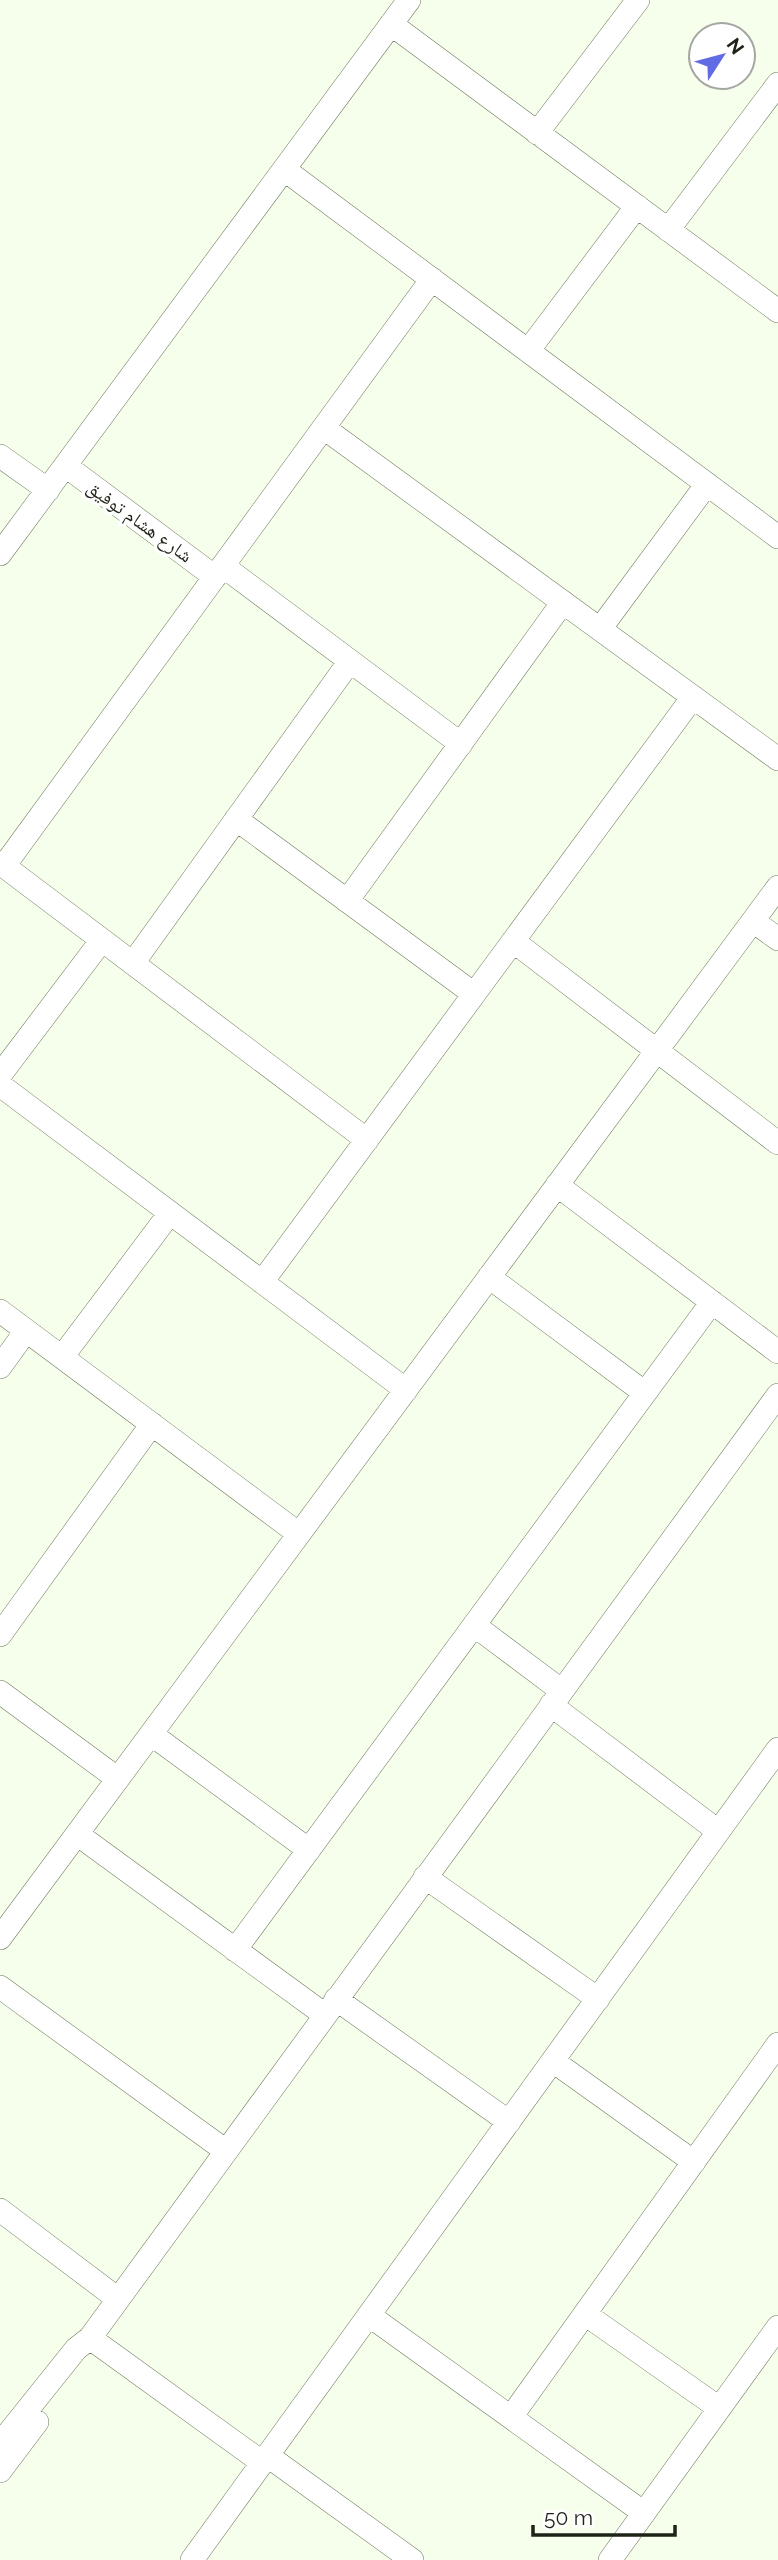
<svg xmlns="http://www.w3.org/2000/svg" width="778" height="2560" viewBox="0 0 778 2560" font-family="Raleway,'Noto Naskh Arabic',sans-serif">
<rect width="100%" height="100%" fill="#f6ffeb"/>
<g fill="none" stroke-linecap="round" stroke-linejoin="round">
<defs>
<path id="minor" d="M391,24L778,311
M537,133L638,0
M285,170L778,537
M668,230L778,84
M528,351L637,206
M324,428L778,759
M0,456L48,490
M66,466L215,577
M0,554L409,0
M223,566L461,744
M600,629L707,484
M236,819L474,994
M0,863L367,1140
M4,866L432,279
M347,901L563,602
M753,921L778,939
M513,941L778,1143
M133,963L350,661
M0,1075L102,940
M0,1085L406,1390
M557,1185L778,1352
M489,1277L645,1393
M262,1282L693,697
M0,1311L299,1534
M62,1357L170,1213
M0,1367L26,1331
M474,1625L562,1691
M0,1635L152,1424
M0,1692L118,1779
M551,1705L718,1831
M151,1734L309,1850
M77,1834L325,2015
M425,1877L598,1999
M0,1938L778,887
M235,1950L712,1302
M0,1987L226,2151
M336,1999L509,2122
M553,2061L694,2162
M0,2210L118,2299
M585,2314L719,2408
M370,2316L644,2513
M90,2338L263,2463
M511,2417L778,2044
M0,2444L76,2349L90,2338L778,1395
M268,2456L412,2560
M0,2471L37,2422
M192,2560L778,1749
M610,2560L778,2327"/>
</defs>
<use href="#minor" stroke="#6d795d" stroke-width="24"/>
<use href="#minor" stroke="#fff" stroke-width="23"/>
</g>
<g text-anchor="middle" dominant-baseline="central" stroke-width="7" stroke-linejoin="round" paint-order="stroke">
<g font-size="19" fill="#1e2317" stroke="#fff">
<text transform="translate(140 521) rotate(36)">شارع هشام توفيق</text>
</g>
</g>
<g transform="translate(722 56) rotate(54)"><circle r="33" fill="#ffffff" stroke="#a5a7a2" stroke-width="2"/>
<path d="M0-5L12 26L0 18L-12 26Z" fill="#616ce4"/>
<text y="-10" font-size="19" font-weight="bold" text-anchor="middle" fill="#1e2317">N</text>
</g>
<path d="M533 2525v10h142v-10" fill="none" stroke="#1e2317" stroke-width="3.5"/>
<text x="544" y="2525" font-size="21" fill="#1e2317" stroke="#ffffff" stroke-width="5" paint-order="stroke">50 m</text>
</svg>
